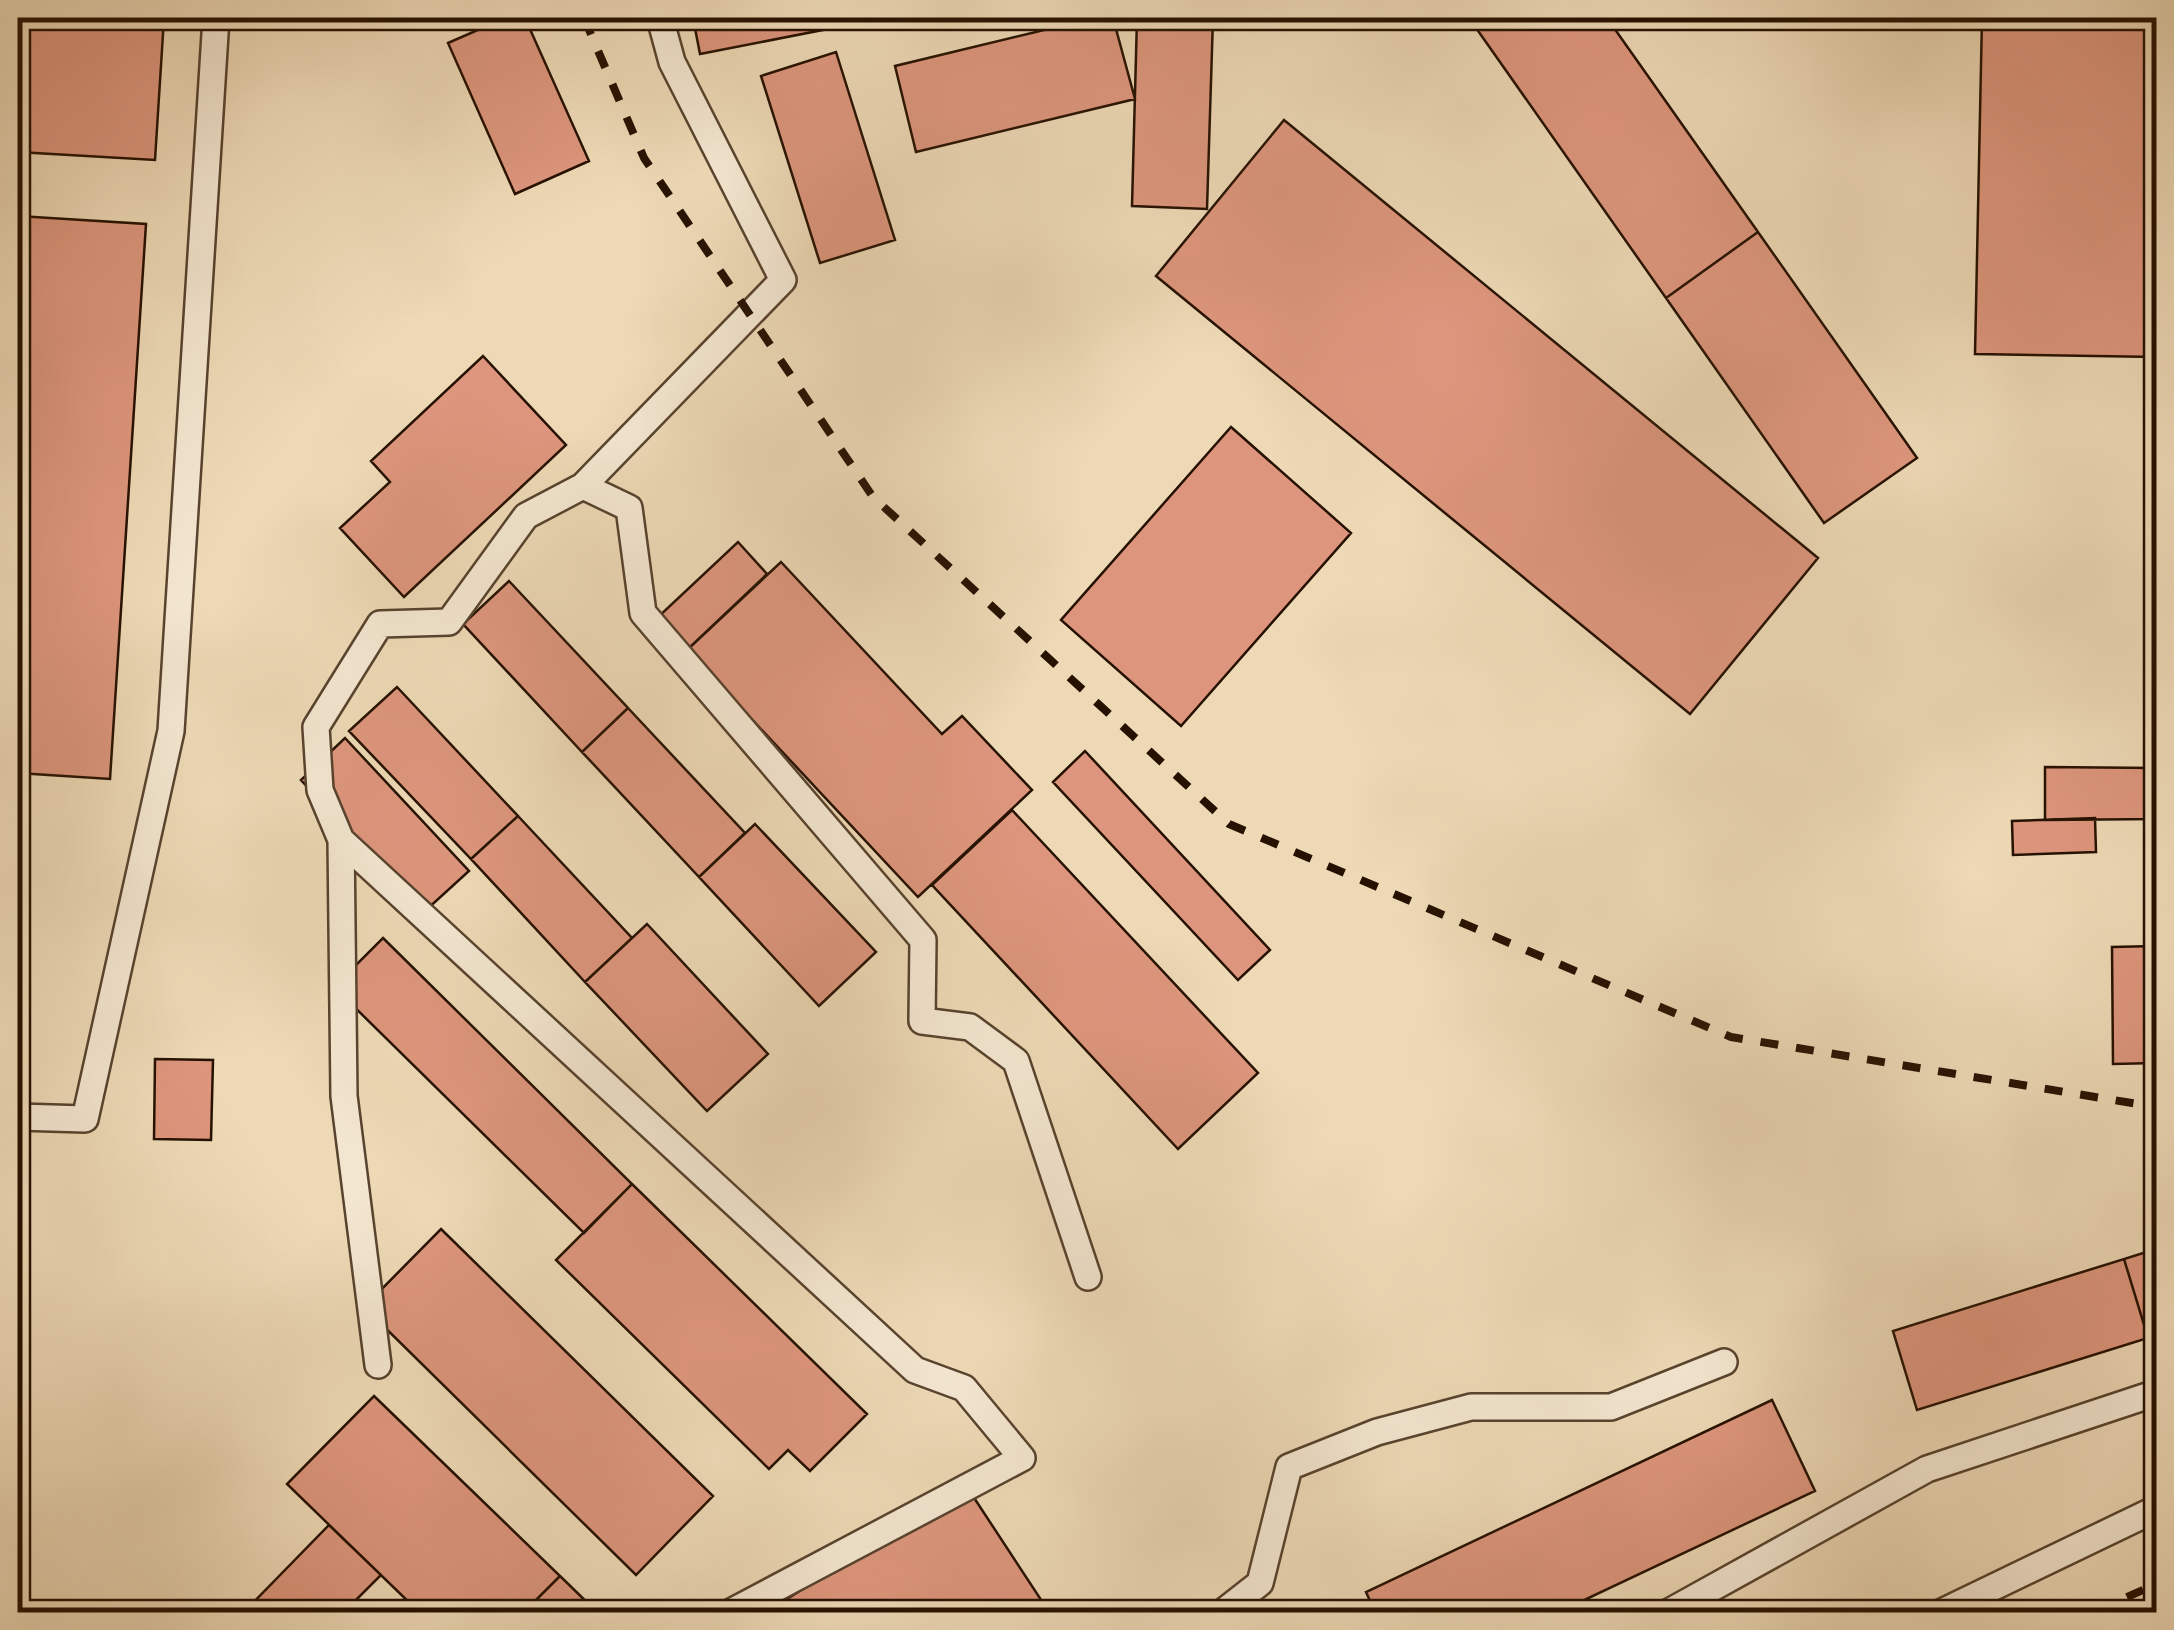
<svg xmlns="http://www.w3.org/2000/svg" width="2174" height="1630" viewBox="0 0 2174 1630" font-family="Vollkorn,serif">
<rect width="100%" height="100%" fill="#edd9b6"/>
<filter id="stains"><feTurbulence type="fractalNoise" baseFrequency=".002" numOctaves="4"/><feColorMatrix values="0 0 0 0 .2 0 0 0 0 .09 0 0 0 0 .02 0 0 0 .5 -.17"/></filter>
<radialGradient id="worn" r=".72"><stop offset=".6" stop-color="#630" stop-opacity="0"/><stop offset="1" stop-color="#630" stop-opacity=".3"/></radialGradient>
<path fill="#dd967d" stroke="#261101" stroke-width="2.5" d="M18,18H164L155,160L18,152Z
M505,18H525L589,161L515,194L448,43Z
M693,18H884L700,54Z
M1094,18H1113L1135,99L916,152L895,66Z
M1137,18H1213L1207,209L1132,206Z
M1469,18H1607L1758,232L1666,298Z
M1982,18H2156V357L1975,354Z
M836,52L895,240L820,263L761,76Z
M1284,120L1818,558L1690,714L1156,276Z
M18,216L146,224L110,779L18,773Z
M1758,232L1917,458L1824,523L1666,298Z
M483,356L566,445L404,597L340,528L390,482L371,461Z
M1231,427L1351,533L1181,726L1061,620Z
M738,542L767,574L687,650L657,618Z
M781,562L942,734L962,716L1032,790L918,897L687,650Z
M509,581L628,708L582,752L463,624Z
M397,687L518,816L471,859L349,731Z
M628,708L745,833L699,877L582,752Z
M345,738L469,871L424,912L301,780Z
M1085,751L1270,950L1238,980L1053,782Z
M2045,767L2156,768V819L2045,820Z
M1012,810L1258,1073L1178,1149L932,885Z
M518,816L632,938L585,982L471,859Z
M2095,818L2096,852L2013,855L2012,821Z
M755,824L876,952L819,1006L699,877Z
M647,924L768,1054L707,1111L585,982Z
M383,938L632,1184L584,1233L334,987Z
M2156,946V1063L2113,1064L2112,947Z
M155,1059L213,1060L211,1140L154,1139Z
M632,1184L867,1414L810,1471L788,1450L769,1469L556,1260Z
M441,1229L713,1496L636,1575L364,1307Z
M2156,1249V1336L2148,1338L2124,1259Z
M2124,1259L2148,1338L1917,1410L1893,1331Z
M374,1396L560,1576L524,1612H419L287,1484Z
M1772,1400L1815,1491L1559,1612H1375L1366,1592Z
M965,1484L1049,1612H767Z
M329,1525L381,1575L344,1612H244Z
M560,1576L597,1612H524Z"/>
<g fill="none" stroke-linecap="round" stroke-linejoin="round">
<defs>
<path id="lane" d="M583,486L629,508L643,613L923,940L922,1021L970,1027L1016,1061L1088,1277
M341,840L320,790L316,727L380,624L449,622L526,516L583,486L783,280L672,62L660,18
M18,1117L85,1119L171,731L216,18
M378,1365L344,1096L341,840L915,1370L964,1388L1022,1458L731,1612
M1223,1612L1260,1583L1289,1467L1377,1432L1471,1407H1611L1724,1362
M1669,1612L1927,1469L2156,1393
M1942,1612L2156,1509"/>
</defs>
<use href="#lane" stroke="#58432e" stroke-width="30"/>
<use href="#lane" stroke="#f3e6d0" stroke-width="25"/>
<path stroke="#261101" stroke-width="8" stroke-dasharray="18 18" stroke-linecap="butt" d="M584,18L644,158L873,497L1229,824L1731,1037L2156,1107
M2094,1612L2156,1584
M2153,1612L2156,1611"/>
</g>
<rect width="2174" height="1630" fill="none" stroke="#edd9b6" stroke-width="60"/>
<rect x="20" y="20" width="2134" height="1590" fill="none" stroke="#261101" stroke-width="5"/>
<rect x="30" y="30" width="2114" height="1570" fill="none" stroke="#261101" stroke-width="2.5"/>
<rect width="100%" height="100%" filter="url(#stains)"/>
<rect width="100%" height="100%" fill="url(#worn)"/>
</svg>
